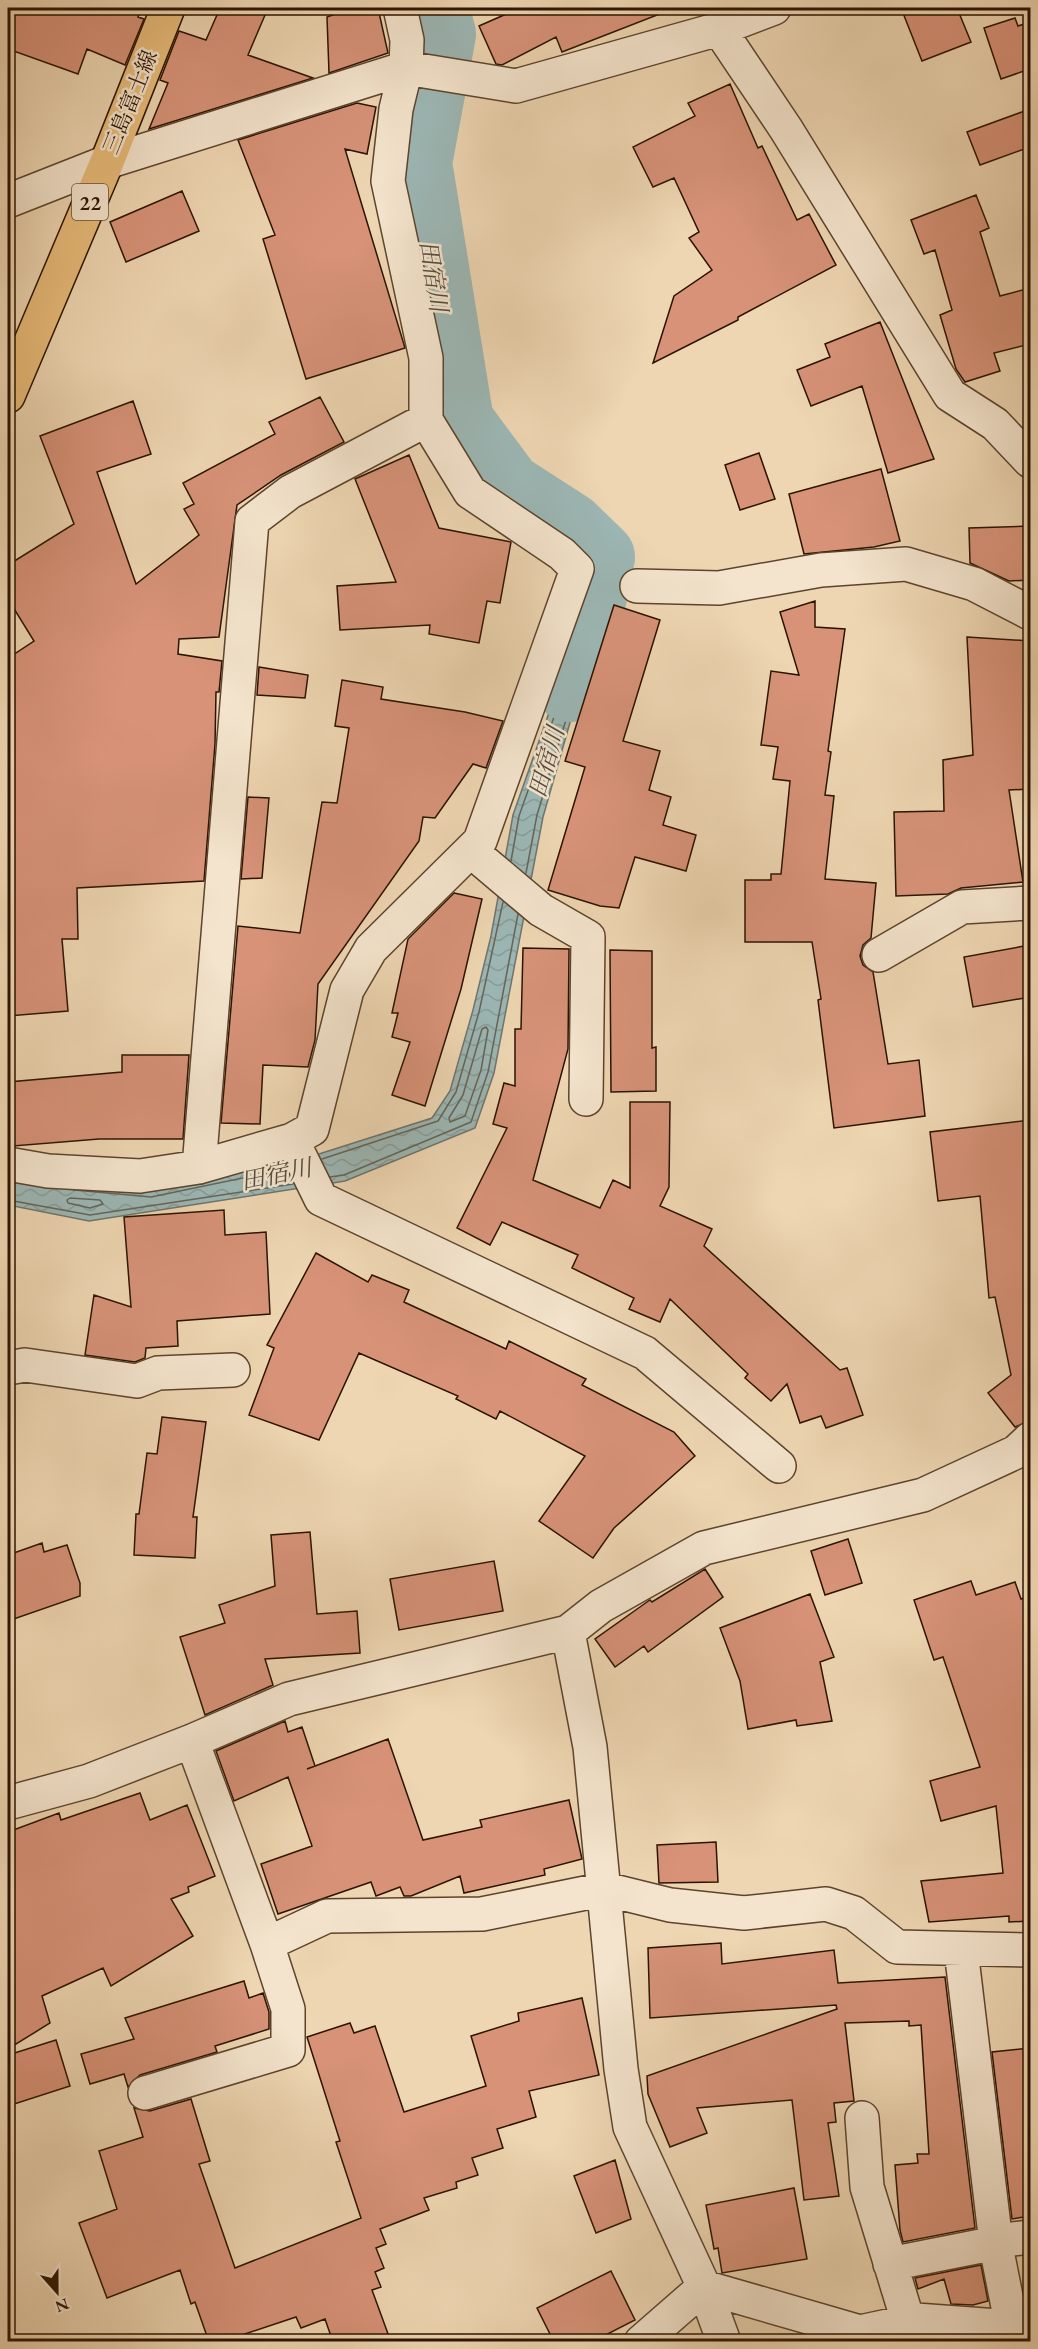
<svg xmlns="http://www.w3.org/2000/svg" width="1038" height="2349" viewBox="0 0 1038 2349" font-family="'EB Garamond','Noto Serif JP',serif">
<defs>
<pattern id="water-waves" width="16" height="10" patternUnits="userSpaceOnUse" patternTransform="scale(1.5)"><rect width="16" height="10" fill="#9cb7b5"/><path d="M0 5q4-4 8 0t8 0" fill="none" stroke="#879c9a"/></pattern>
</defs>
<rect width="100%" height="100%" fill="#eed6b2"/>
<filter id="stains"><feTurbulence type="fractalNoise" baseFrequency=".00333" numOctaves="4"/><feColorMatrix values="0 0 0 0 .2 0 0 0 0 .09 0 0 0 0 .02 0 0 0 .5 -.17"/></filter>
<radialGradient id="worn" r=".72"><stop offset=".6" stop-color="#630" stop-opacity="0"/><stop offset="1" stop-color="#630" stop-opacity=".3"/></radialGradient>
<path fill="url(#water-waves)" stroke="#6f756d" stroke-width="1.5" d="M473,425L516,487L574,522L611,551L614,583L581,684L543,817L494,1073L475,1128L345,1181L89,1221L8,1205V1177L150,1191L297,1161L432,1118L450,1091L473,1010L491,936L513,815L594,585L591,558L536,525L479,470L454,430Z"/>
<g fill="none" stroke-linecap="round" stroke-linejoin="round">
<path stroke="#64655a" stroke-width="1.5" d="M467,433L471,434L499,472L498,476L484,466L466,437Z
M511,861L519,816L600,587L596,556L576,542
M526,873L537,815L608,582L605,553L570,526L526,501L524,505L529,510
M486,1027L488,1030L481,1070L465,1116L450,1122L449,1118L463,1095L482,1029Z
M322,1159L438,1121L456,1092L479,1012L503,902
M330,1177L344,1175L471,1122L488,1072L518,914
M74,1190L151,1197L286,1169
M70,1198L100,1200L103,1204L90,1208L68,1203L67,1200Z
M8,1200L90,1215L293,1184"/>
<path stroke="#9cb7b5" stroke-width="72" d="M433,8L440,34L416,163L458,422L507,488L569,528L599,557L577,665L570,686"/>
</g>
<path fill="#d79278" stroke="#2b1300" stroke-width="1.5" d="M8,8H142L138,17L144,19L125,65L87,49L78,74L8,49Z
M220,8H268L248,55L313,78L149,129L168,83L160,80L179,31L206,40Z
M352,8H378L388,53L329,73L327,17Z
M520,8H670V10L562,52L556,37L502,65L496,64L479,26Z
M901,8H957L971,42L922,61Z
M1015,18L1018,26L1030,22V69L1001,79L984,28Z
M730,84L758,148L762,146L797,220L809,214L836,265L738,317V320L653,363L674,296L712,270L689,238L699,232L674,178L653,187L633,147L695,116L688,103Z
M357,103L376,107L367,154L345,149L405,348L306,379L263,239L275,235L238,140Z
M1030,109V147L980,165L967,132Z
M182,191L199,231L126,262L110,222Z
M976,195L989,228L980,232L1000,296L1030,288V344L994,353L1000,371L965,382L956,369L940,315L952,310L935,250L924,254L911,220Z
M880,322L934,459L888,473L862,386L811,406L797,370L830,357L825,344Z
M320,397L344,442L281,475L237,505L219,637L179,639L178,654L222,661L219,692H216L215,744L204,881L77,888L78,939H62L68,1011L8,1016V666L10,657L34,641L8,599V565L74,524L40,436L133,401L151,454L97,472L136,584L199,535L184,509L194,504L183,483L275,434L269,422Z
M759,453L775,499L740,510L725,465Z
M409,455L439,528L511,542L500,603L487,601L479,643L429,634L430,625L340,630L337,586L396,582L355,479Z
M881,469L900,541L874,547L804,554L789,494Z
M1030,526V580L1009,581L970,563L969,528Z
M815,601V627L845,629L828,751L831,752L825,795L834,796L825,879L876,883L871,938L863,945L860,956L863,965L873,972L888,1064L919,1060L925,1116L834,1128L818,1000L821,999L812,942H745V880H771V874H781L790,781L773,779L778,747L761,745L771,671L799,675L780,612Z
M614,605L660,620L623,741L660,751L649,790L671,797L663,825L696,835L686,871L635,857L619,908L600,906L548,890L585,767L565,761Z
M967,637L1030,641V789L1009,790L1023,882L961,888L948,894L896,896L894,812L944,811L943,760L973,755Z
M259,667L308,675L305,698L257,695Z
M342,680L383,687L381,699L465,712L503,721L486,768L473,764L435,818L423,817L419,841L318,984L315,1040L308,1067L263,1065L260,1124L221,1123L238,926L300,933L322,802L337,803L349,728L335,726Z
M248,797L269,798L262,878L241,879Z
M454,893L482,899L461,989L425,1106L392,1095L410,1042L392,1037L398,1013H392L408,939Z
M1030,945V997L973,1007L964,957Z
M523,948L569,949L568,1049L533,1180L600,1208L613,1180L630,1188V1102H670L669,1187L660,1206L712,1229L704,1246L840,1370L847,1368L863,1415L826,1428L821,1416L800,1423L787,1384L771,1401L745,1378L748,1374L670,1299L660,1322L629,1309L634,1298L572,1268L578,1255L502,1222L490,1245L457,1228L507,1128L493,1124L504,1083L515,1086V1029H521Z
M610,950L652,951V1048L656,1047V1091L611,1092Z
M122,1055H189L183,1139H99L13,1146L8,1082L122,1072Z
M1030,1120V1421L1015,1427L988,1393L1011,1375L995,1297L989,1298L980,1196L938,1201L930,1132Z
M224,1210L225,1235L266,1232L270,1314L177,1321L178,1346L146,1348L145,1358L135,1362L85,1355L94,1295L131,1307L124,1217Z
M316,1253L368,1282L372,1275L409,1290L404,1302L506,1349L509,1341L586,1379L582,1385L674,1432L695,1456L614,1528L593,1558L539,1521L585,1456L500,1411L496,1419L456,1399L458,1396L359,1353L319,1440L249,1415L274,1348L267,1345Z
M162,1417L206,1422L193,1517H197L195,1558L134,1555L136,1514H139L147,1453L157,1454Z
M310,1532L317,1614L357,1611L360,1653L265,1659L273,1685L205,1715L180,1637L225,1623L219,1605L275,1586L271,1535Z
M848,1539L862,1583L825,1595L811,1551Z
M42,1543L44,1552L67,1545L80,1583V1596L8,1621V1555Z
M494,1561L503,1611L399,1630L390,1579Z
M705,1569L723,1597L648,1652L644,1646L615,1667L595,1639L647,1602L650,1600L652,1602Z
M971,1581L976,1595L1015,1582L1021,1599L1030,1596V1921L1009,1922V1916L929,1922L921,1881L1003,1873L996,1806L941,1821L930,1781L980,1767L943,1657L934,1660L914,1600Z
M810,1594L834,1657L820,1662L832,1721L797,1726L796,1720L748,1729L740,1681L720,1628Z
M285,1721L288,1732L302,1727L315,1766L307,1769L388,1739L423,1840L482,1827L480,1820L569,1800L582,1859L544,1869L545,1875L464,1893L460,1876L411,1896H404L400,1887L376,1896L371,1882L278,1914L261,1864L312,1846L288,1777L234,1801L216,1751Z
M140,1793L150,1820L187,1805L215,1876L188,1887L189,1892L171,1899L193,1936L111,1986L103,1968L42,1996L50,2023L8,2049V1832L59,1813L61,1820Z
M716,1842L718,1882L659,1883L657,1845Z
M721,1943L722,1964L834,1950L838,1983L945,1977L975,2228L903,2242L900,2230L895,2165L918,2163L917,2154H929L921,2025L909,2026V2021L845,2023L854,2101L834,2103L836,2122L828,2123L839,2196L804,2200L792,2100L697,2108L707,2133L670,2147L648,2094L647,2076L837,2009L836,2005L650,2018L648,1948Z
M244,1981L249,1998L263,1993L269,2012V2029L215,2046L217,2052L140,2075L128,2087L124,2074L90,2084L81,2054L134,2039L125,2018Z
M582,1998L599,2075L529,2091L536,2117L497,2129L503,2148L472,2158L478,2175L456,2182L457,2188L424,2198L429,2210L380,2229L386,2244L376,2248L384,2268L375,2272L381,2287L372,2290L391,2342H333L325,2319L301,2328L296,2317L221,2342H209L195,2302L191,2304L180,2270L107,2298L79,2223L117,2209L99,2151L143,2137L134,2108L150,2111L191,2099L210,2161L199,2164L235,2268L361,2218L336,2142L340,2141L307,2037L350,2023L354,2033L375,2026L404,2112L486,2086L471,2036L519,2021L518,2013Z
M56,2040L70,2086L8,2106V2055Z
M1030,2048V2216L1012,2219L992,2052Z
M615,2160L631,2219L596,2233L574,2176Z
M794,2188L807,2259L722,2273L718,2248L714,2249L706,2205Z
M981,2265L988,2301L973,2305L951,2304L944,2279L918,2289L915,2278Z
M611,2271L635,2320L592,2342H554L537,2308Z"/>
<g fill="none" stroke-linecap="round" stroke-linejoin="round">
<defs>
<path id="minor" d="M719,29L786,129L950,395L995,424L1030,461
M8,201L107,162L406,68L516,86L719,29L774,8
M637,586L719,588L821,570L906,564L974,584L1030,613
M471,851L541,910L588,937L586,1099
M879,955L962,907L1030,903
M292,1140L321,1199L645,1353L779,1466
M8,1164L48,1171L140,1176L199,1167L292,1140L312,1129L347,990L371,949L480,841L577,569L562,554L470,492L426,420V358L388,181L396,109L406,68L407,40L400,8
M199,1167L252,521L290,492L426,420
M8,1368L25,1365L137,1381L158,1373L233,1370
M568,1632L590,1747L621,2069L630,2127L704,2287L724,2342
M8,1803L89,1781L192,1741L289,1699L568,1632L601,1606L704,1548L923,1495L1016,1452L1030,1439
M267,1944L327,1916L482,1914L605,1889L670,1905L744,1913L826,1904L854,1913L897,1947L1030,1950
M145,2093L288,2050V2009L267,1944L192,1741
M862,2118L867,2187L908,2321
M890,2264L996,2243L961,1950
M641,2342L704,2287L860,2332L916,2320L1012,2327L995,2241L1030,2237"/>
<path id="primary" d="M8,396L107,162L168,8"/>
</defs>
<use href="#minor" stroke="#5c442c" stroke-width="36"/>
<use href="#primary" stroke="#2b1300" stroke-width="36"/>
<use href="#minor" stroke="#f4e4cd" stroke-width="33"/>
<use href="#primary" stroke="#e7bb79" stroke-width="33"/>
</g>
<g text-anchor="middle" dominant-baseline="central" stroke-width="5" stroke-linejoin="round" paint-order="stroke">
<rect fill="#f4e4cd" stroke="#67523e" stroke-width="1.5" x="72" y="184" width="36" height="36" rx="4.5"/>
<g font-size="21" font-weight="bold" fill="#2b1300">
<text x="90" y="202">22</text>
</g>
<g font-size="22" fill="#2b1300" stroke="#f4e4cd">
<text transform="translate(130 102) rotate(-68)">三島富士線</text>
</g>
<g font-size="24" font-style="italic" fill="#534c3f" stroke="#f4e4cd">
<text transform="translate(434 276) rotate(81)">田宿川</text>
<text transform="translate(546 762) rotate(-74)">田宿川</text>
<text transform="translate(276 1174) rotate(-12)">田宿川</text>
</g>
</g>
<rect width="1038" height="2349" fill="none" stroke="#eed6b2" stroke-width="30"/>
<rect x="9" y="9" width="1020" height="2331" fill="none" stroke="#2b1300" stroke-width="3"/>
<rect x="15" y="15" width="1008" height="2319" fill="none" stroke="#2b1300" stroke-width="1.5"/>
<g transform="translate(57 2292) rotate(159)" stroke="#f4e4cd" stroke-width="4.5" paint-order="stroke">
<path d="M0-4.5L10 22L0 15L-10 22Z" fill="#2b1300"/>
<text y="-9" font-size="16" font-weight="bold" text-anchor="middle" fill="#2b1300">N</text>
</g>
<rect width="100%" height="100%" filter="url(#stains)"/>
<rect width="100%" height="100%" fill="url(#worn)"/>
</svg>
